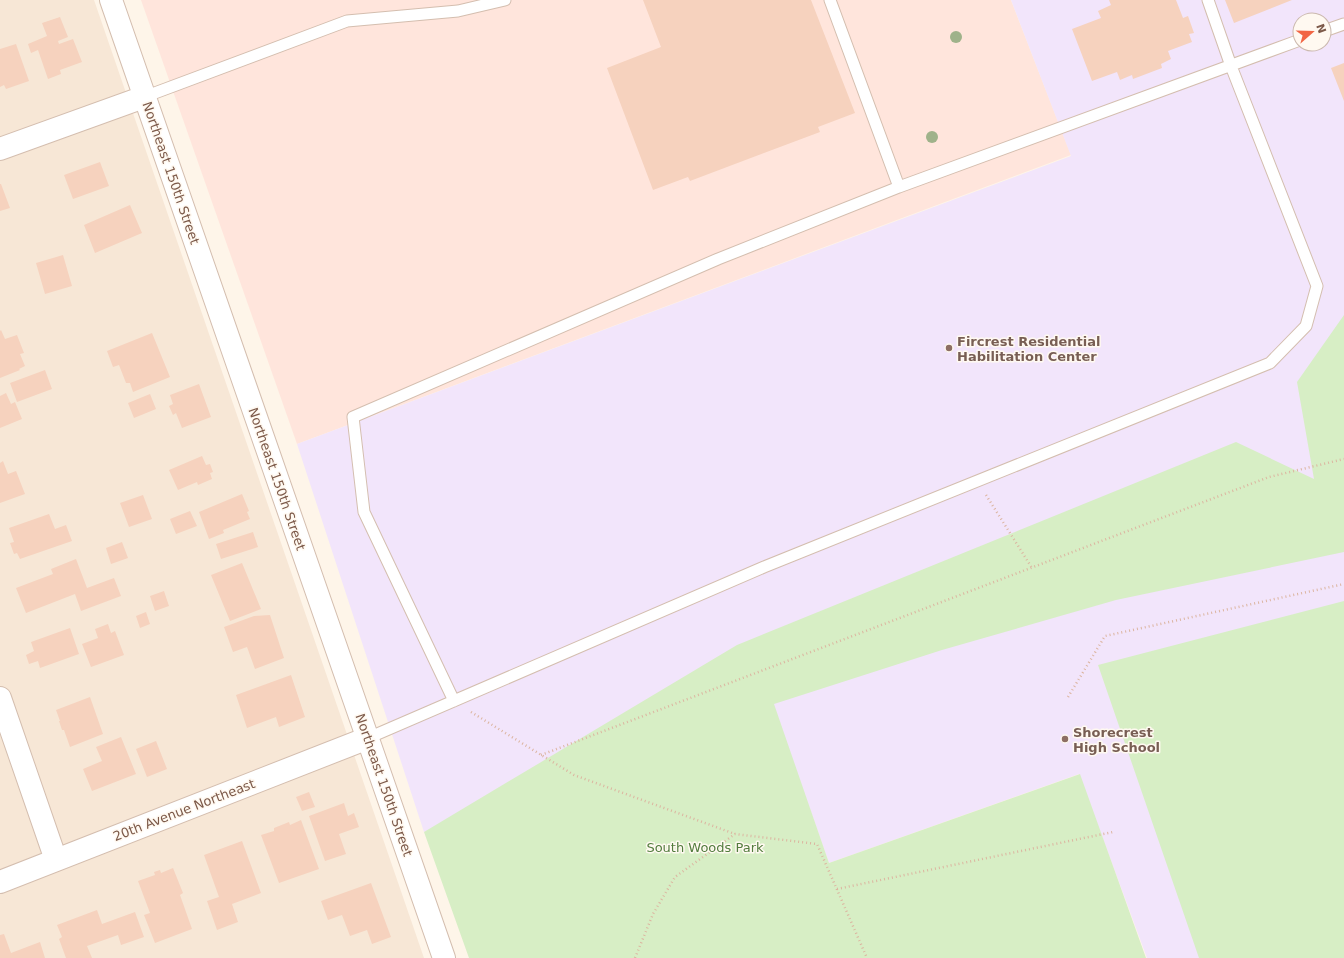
<svg xmlns="http://www.w3.org/2000/svg" width="1344" height="958" viewBox="0 0 1344 958" font-family="'DejaVu Sans',sans-serif">
<rect width="100%" height="100%" fill="#fef5e9"/>
<path fill="#f7e7d6" d="M0,0H94L424,958H0Z"/>
<path fill="#ffe5dc" d="M141,0H1011L1071,155L297,444Z"/>
<path fill="#f2e5fb" fill-rule="evenodd" d="M1011,0H1344V958H1147L1079,774L829,863L773,704L424,832L297,444L1071,156ZM1300,20H1324V44H1300Z"/>
<path fill="#d7eec5" d="M1344,315V552L1116,600L942,650L774,704L829,863L1080,774L1146,958H469L424,832L737,645L1236,442L1314,479L1297,382Z
M1344,601V958H1199L1098,665Z"/>
<path fill="#f6d2be" d="M643,0H811L855,113L818,127L820,132L690,181L688,177L653,190L607,68L661,47Z
M1109,0H1176L1183,18L1188,16L1194,33L1189,34L1192,42L1168,51L1171,59L1161,64L1162,68L1133,79L1132,75L1120,80L1117,72L1092,81L1072,29L1101,18L1098,11L1111,5Z
M1225,0H1292L1234,23Z
M60,17L68,37L58,41L59,44L73,39L82,62L60,70L61,74L48,79L38,50L31,53L28,44L47,36L42,23Z
M16,44L29,81L6,89L4,85L0,87V49Z
M1344,63V101L1331,68Z
M100,162L109,186L73,199L64,175Z
M0,184H1L10,208L0,211Z
M130,205L142,233L95,253L84,225Z
M63,255L72,286L45,294L36,263Z
M1,330L5,339L17,335L24,353L20,354L25,366L19,369L20,370L0,378V331Z
M152,333L170,377L133,392L130,383H126L119,365L113,367L107,351Z
M45,370L52,389L17,402L10,383Z
M199,384L211,417L182,428L176,413L173,415L169,406L173,404L170,395Z
M6,393L11,404L15,402L22,419L0,428V396Z
M150,394L156,409L134,418L128,403Z
M202,456L206,465L210,464L213,472L210,473L212,479L198,485L197,482L178,490L169,470Z
M3,461L8,474L16,471L25,494L0,503V463Z
M242,494L249,511L247,512L250,519L223,530L224,533L209,539L199,512Z
M143,495L152,519L129,527L120,503Z
M190,511L197,526L176,534L170,519Z
M49,514L55,529L66,525L72,541L20,559L17,553L14,554L10,543L14,542L9,528Z
M253,532L258,547L221,559L216,544Z
M122,542L128,558L111,564L106,548Z
M76,559L87,588L114,578L121,596L81,611L75,594L26,613L16,588L53,574L51,569Z
M242,563L261,609L230,621L211,575Z
M164,591L169,606L155,611L150,596Z
M146,612L150,624L140,628L136,616Z
M270,615L284,658L255,669L247,647L233,652L224,627L254,616Z
M108,624L111,633L115,631L124,655L91,667L82,644L98,638L95,629Z
M70,628L79,654L40,668L38,661L29,664L26,655L34,651L31,642Z
M291,675L305,717L279,727L276,717L247,728L236,695Z
M90,697L103,734L70,747L64,730H62L59,721H60L56,710Z
M121,737L136,774L92,791L83,769L102,761L96,747Z
M156,741L167,769L147,777L136,749Z
M309,792L315,807L302,811L296,797Z
M344,803L348,816L354,813L359,827L339,834L346,854L325,861L309,816Z
M301,820L319,869L279,883L261,835L274,831V828L289,822L290,825Z
M242,841L261,893L232,904L238,922L217,930L207,901L219,897L204,855Z
M173,868L183,893L180,895L192,929L155,943L144,915L150,913L138,881L155,875L154,872L160,870L161,873Z
M371,883L391,937L372,944L367,930L350,936L342,915L328,920L321,901Z
M97,910L102,924L135,912L144,937L121,945L118,935L87,946L92,958H66L59,939L62,937L57,925Z
M4,934L11,953L40,942L45,958H0V935Z"/>
<g fill="none" stroke-linecap="round" stroke-linejoin="round">
<defs>
<path id="service" d="M1324,31L1344,24
M144,97L347,21L458,11L505,0
M899,187L1300,40
M454,701L364,512L353,417L718,259L899,187L830,0
M368,738L764,567L1270,363L1306,326L1317,286L1231,66L1208,0"/>
<path id="minor" d="M0,149L144,97
M0,698L56,860
M0,882L368,738"/>
<path id="tertiary" d="M111,0L444,958"/>
</defs>
<use href="#service" stroke="#d4beaf" stroke-width="13"/>
<use href="#minor" stroke="#d4beaf" stroke-width="24"/>
<use href="#tertiary" stroke="#d4beaf" stroke-width="24"/>
<path stroke="#dcb5a0" stroke-width="2.5" stroke-dasharray="1 3" stroke-linecap="butt" d="M986,495L1032,568
M1068,697L1105,636L1344,584
M471,712L574,775L735,834
M541,755L1269,477L1344,459
M837,889L1113,832
M635,958L653,914L675,877L735,834L817,844L867,958"/>
<use href="#service" stroke="#fff" stroke-width="11"/>
<use href="#minor" stroke="#fff" stroke-width="22"/>
<use href="#tertiary" stroke="#fff" stroke-width="22"/>
</g>
<g fill="#9fb28a">
<circle cx="956" cy="37" r="6"/>
<circle cx="932" cy="137" r="6"/>
</g>
<g fill="#8d6e63" stroke="#fff9f1" stroke-width="1.5">
<circle cx="949" cy="348" r="4"/>
<circle cx="1065" cy="739" r="4"/>
</g>
<g text-anchor="middle" dominant-baseline="central" stroke-width="3" stroke-linejoin="round" paint-order="stroke">
<g font-size="13" fill="#7c5949" stroke="#fff9f1">
<text transform="translate(171 173) rotate(71)">Northeast 150th Street</text>
<text transform="translate(277 479) rotate(71)">Northeast 150th Street</text>
<text transform="translate(384 785) rotate(71)">Northeast 150th Street</text>
<text transform="translate(184 810) rotate(-21)">20th Avenue Northeast</text>
</g>
<g font-size="13" font-weight="bold" fill="#785e54" stroke="#fff9f1" text-anchor="start">
<text x="957" y="341">Fircrest Residential<tspan x="957" dy="15">Habilitation Center</tspan></text>
<text x="1073" y="732">Shorecrest<tspan x="1073" dy="15">High School</tspan></text>
</g>
<g font-size="13" fill="#527c3d" stroke="#fff9f1">
<text x="705" y="847">South Woods Park</text>
</g>
</g>
<g transform="translate(1312 32) rotate(70)"><circle r="19" fill="#fff9f1" stroke="#cbb9ae"/>
<path d="M0-3L7 15L0 10L-7 15Z" fill="#f16544"/>
<text y="-6" font-size="11" font-weight="bold" text-anchor="middle" fill="#7c5949">N</text>
</g>
</svg>
